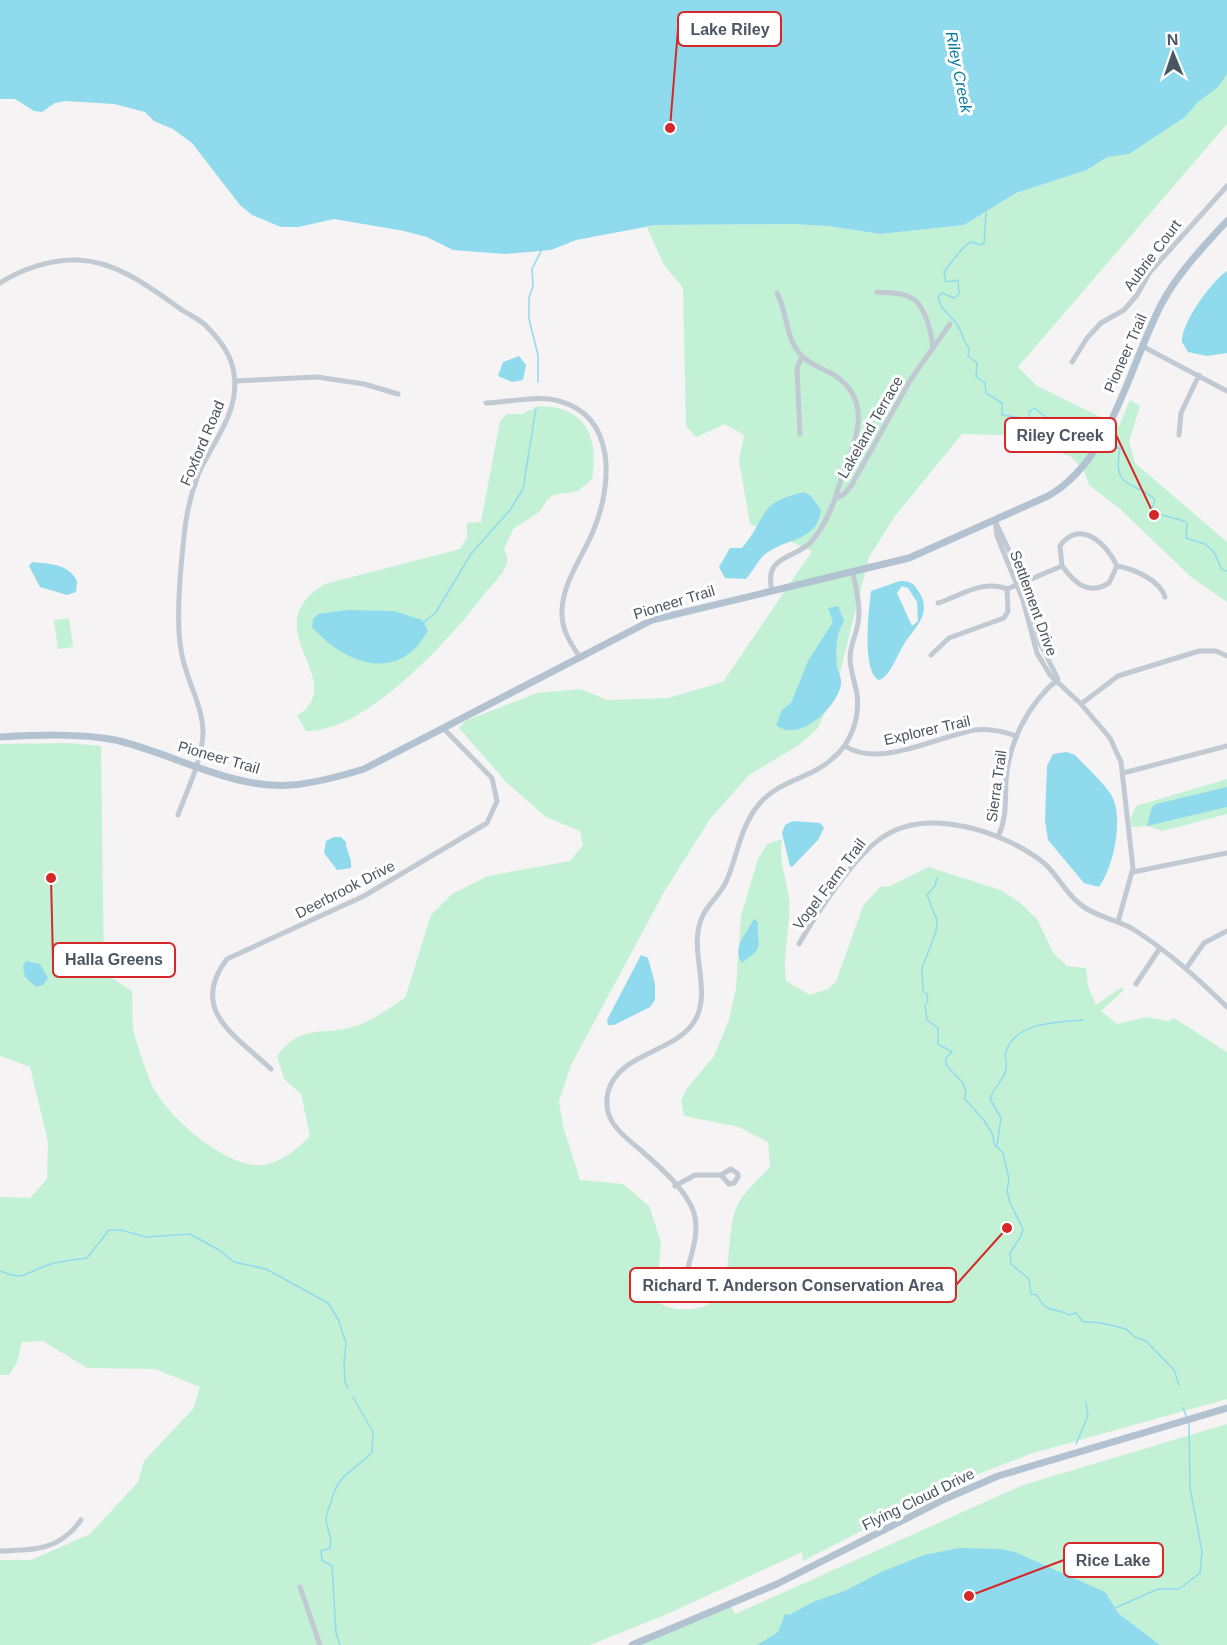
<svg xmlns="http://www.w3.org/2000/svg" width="1227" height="1645" viewBox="0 0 1227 1645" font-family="Arial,sans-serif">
<rect width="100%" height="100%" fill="#f5f3f3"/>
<path fill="#c3f1d5" d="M1227,59V124L1018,367L1037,386L1119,426L1130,400L1140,406L1129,442L1135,463L1227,542V602L1191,577L1119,508L1089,485L1084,470L1070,456L1002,435L962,434L895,516L869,557L835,692L817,729L799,745L749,775L710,819L664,892L571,1065L559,1101L563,1126L580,1180L623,1184L649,1206L661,1242L656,1301C669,1309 676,1310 691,1309C743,1306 720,1235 739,1202C746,1190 760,1178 770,1167L768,1142L739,1127L684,1116L681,1100L688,1087L714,1056L729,1020L736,988L741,916L758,859L767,844L782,839C778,861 787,879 789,900C791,928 782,953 786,981L810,995L828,989L836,982L863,906L880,887L890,886L929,867L1000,890L1019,902L1037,919L1054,954L1067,966L1086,968L1088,986L1096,1005L1122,987L1124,990L1101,1011L1117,1024L1146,1017L1167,1021L1174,1018L1227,1052V1399L1033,1453L952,1484L803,1561L802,1552L665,1615L590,1645H0V1560H31L90,1534L138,1482L144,1461L193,1409L200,1387L155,1369L87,1368L43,1341L22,1342L17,1362L9,1375H0V1197L30,1198L47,1179L48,1142L30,1067L0,1056V744L68,743L101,746L104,973L132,991C133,1004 131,1020 134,1033C137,1045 148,1078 154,1089C170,1119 232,1174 268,1164C286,1159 298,1148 310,1136L301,1094L284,1079L277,1056C302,1022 323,1037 356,1026C374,1020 389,1008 405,998L431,915L452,894L488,876L570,861L583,845L580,831L546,817L507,783L459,728L465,721L537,693L580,689L607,700L668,698L723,682L812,551L750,524L739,461L744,435L725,424L696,437L686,426L683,288L664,265L647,228L656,225L791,224L827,226L881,234L964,225L1016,193L1087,170L1107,156L1129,154L1173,124Z
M539,406C586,406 599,437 592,479L578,491L553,495L548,499L539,512L513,529L504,549L508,560C504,575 491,585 482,597C449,641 364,733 306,731L297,716C352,680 251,628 325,584L460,549L467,538V523L481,522L500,421L507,414H522Z
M69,618L73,647L58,649L54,620Z
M1227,779V814L1163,831L1147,826L1132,827L1130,820L1136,806Z
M1227,1424V1645H1160L1118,1613L1102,1591L1097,1590L769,1645H632L730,1605L735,1614L1023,1485Z"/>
<path fill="#90daee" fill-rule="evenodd" d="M0,0H1227V74L1218,87L1198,102L1185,117L1129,154L1107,157L1087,170L1016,193L964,225L881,234L827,226L791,224L656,225L576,240L551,250L505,254L453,250L427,237L404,231L334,219L298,227H281L252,215L240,205L192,143L173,129L154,121L145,112L114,104L65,101L55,103L42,112L34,111L15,99H0Z
M1227,271V353L1207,356L1188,352L1182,342C1181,323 1211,282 1227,271Z
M519,356L526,365L523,380L512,382L498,376L503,362Z
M804,492L811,496L821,510C817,544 782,537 762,557C757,563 752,572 746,579L725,578L719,567L730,548H742C769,516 756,503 804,492Z
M32,562C49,564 68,563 77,581L76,592L67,595L40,587L29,566Z
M900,581C910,581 914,583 919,592C933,615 914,627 903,646C897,655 890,677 879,680C861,671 869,609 871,591ZM902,586L908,588L917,602L918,621L912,626L897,593Z
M838,606L844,621C836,633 835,652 837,666C838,673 842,677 841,684C838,707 798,744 776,725L782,710L791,703L808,661L833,622L828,608Z
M348,610L394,611L422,620L428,630C399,685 345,664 312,627L313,619L318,614Z
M1067,752L1075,755C1086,767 1100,779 1110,793C1125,814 1114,867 1099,887L1084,883L1048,840L1045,820L1047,766L1053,754Z
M1227,787V807L1147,826L1152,807L1156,804Z
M793,821L820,823L824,828L818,840L792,867L790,866L782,833L785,825Z
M334,837H341L346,842C346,852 352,857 351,868L337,870L324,853L326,841Z
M754,919L758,922C756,949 767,944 742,963C731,948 747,933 754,919Z
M641,955L648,958L655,984V1000L650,1007L614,1025H608L607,1020Z
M26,961L40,964L48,978L43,985L36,987L25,977L23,967Z
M959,1548L1001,1549L1015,1552L1105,1592L1118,1613L1160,1645H757L778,1632L785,1614L789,1615L813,1602L847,1590L881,1572L924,1555Z"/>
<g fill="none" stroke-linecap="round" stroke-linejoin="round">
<path stroke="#90daee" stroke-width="1.5" d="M986,213L984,243L981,245L971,242C963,245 950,264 944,272L946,282L958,280L959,294L954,298L942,293L938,298C943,314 951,314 958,326C963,334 963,341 969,348L968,356L977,363L976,377L985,383L986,393L1002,403V415L1030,419L1029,412L1034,408L1047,418L1060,421L1074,432L1093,437
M538,382V355L529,319V298L533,286L532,269L542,249
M1110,443L1120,449C1111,492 1138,481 1155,500L1151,512L1184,521L1187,523L1186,538L1205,544L1214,552L1222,570L1227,571
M423,623L436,612L471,554L510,510L523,489L536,408
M937,878L935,886L927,895L937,920L936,932L922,968L923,991L927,994L928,1001L925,1005L927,1020L938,1028V1044L952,1052L946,1058V1065L963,1083L966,1093L964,1098L983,1119L993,1135L994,1144L1003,1153L1009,1179L1007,1191L1010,1203L1023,1229L1021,1236L1010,1253L1011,1264L1029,1279L1031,1294L1037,1295C1047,1315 1053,1306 1069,1315L1076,1313L1083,1322C1094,1321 1115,1326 1126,1329L1135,1337L1146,1341L1174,1370L1179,1385
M997,1145L1001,1118L990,1099C997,1079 1011,1078 1005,1055C1013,1021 1056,1023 1083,1020
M0,1271C24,1281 23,1274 45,1266C58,1261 74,1260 87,1258L109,1230H121L146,1237L190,1234L219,1250L234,1262L266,1269L328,1303L338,1319L346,1343L344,1364L345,1382L348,1388
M1183,1408L1187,1418
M1076,1444L1088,1416L1086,1403
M1115,1608L1158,1589H1179L1200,1573L1202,1551L1190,1488L1189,1422
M340,1645L336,1633L332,1566L322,1560L321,1551L330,1548C333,1536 327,1531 326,1520C326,1515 329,1507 331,1502C339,1471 353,1473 372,1452L373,1432L353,1397"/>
<path stroke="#c1cad2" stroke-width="5" d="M0,283C22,269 51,259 77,260C117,261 151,288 182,310C191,316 202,320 208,328C221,341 232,356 234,374C240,413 212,442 198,475C192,491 187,511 185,528C181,562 175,617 181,650C185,679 203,704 203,733C202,761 187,790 178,815
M877,292C905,294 918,292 928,323C930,331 933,339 932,347
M777,293C788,314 785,339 802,356C812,367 830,370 841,380C879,413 844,460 835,499
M1142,346L1227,391
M1072,362L1087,338L1101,323L1124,310L1137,295L1150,272L1227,186
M235,381L317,377L364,384L398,394
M486,403C509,402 537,395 559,401C617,417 612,485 594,529C584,555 563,581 562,610C561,628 569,641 579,656
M800,434L797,368L802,357
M1179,435L1181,413L1199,375
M995,521L997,536L1023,600L1037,653L1050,675L1081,704L1110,738L1121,762L1133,868L1118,922
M996,523L1024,582L1040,643L1058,679
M1117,566C1134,569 1160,580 1165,597
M1007,589L1062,566L1060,546C1080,518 1107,544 1117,566L1109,583C1088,596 1075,583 1062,566
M772,591C763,554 795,560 812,541C823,528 829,514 835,499L844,494L851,486L911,379L950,324
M931,655L949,638L1004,618L1008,611L1007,589C983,579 960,596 938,603
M1081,704L1118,676L1199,651H1216L1227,656
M845,746C880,769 938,736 975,730C989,728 1003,731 1016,736
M1123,773L1227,746
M998,837C1007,818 1005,802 1006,782C1008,743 1028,704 1058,679
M1133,872L1227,853
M799,944C816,914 855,855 883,837C928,806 1005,832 1044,863C1058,875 1065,893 1080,904C1095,917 1116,919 1133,929C1169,952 1196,977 1227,1007
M1187,967L1204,943L1227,931
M1136,984L1160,948
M271,1069C236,1036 188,1010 227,959L364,896L487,823L497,801L492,778L443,728
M675,1186L695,1175H721L731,1169L738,1174V1177L734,1183L729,1184L721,1175
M686,1275C691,1255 700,1233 694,1213C687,1191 661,1168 645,1154C625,1136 601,1123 608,1092C618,1053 674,1053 694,1022C714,990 686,949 703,915C709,903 720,895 726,882C738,855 740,826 760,803C780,780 810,779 832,759C851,744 860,718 857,694C855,682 850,670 850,658C850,646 856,635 858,623C861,606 856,589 853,573
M0,1551C35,1550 60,1550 81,1520
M300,1587L320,1645"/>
<path stroke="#b3c2d1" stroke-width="7" d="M0,737C37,735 78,733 115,740C173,753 232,790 292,785C317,783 341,776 364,769L652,620L909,558L1048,496C1112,460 1129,365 1162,303C1178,273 1204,246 1227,221
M632,1645L777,1584L945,1499L998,1476L1227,1408"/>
</g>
<g text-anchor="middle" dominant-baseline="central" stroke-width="6" stroke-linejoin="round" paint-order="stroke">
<g font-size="15" fill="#4a5661" stroke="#fff">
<text transform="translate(1152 255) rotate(-53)">Aubrie Court</text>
<text transform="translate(1125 353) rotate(-66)">Pioneer Trail</text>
<text transform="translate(870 427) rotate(-60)">Lakeland Terrace</text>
<text transform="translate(202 443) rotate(-67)">Foxford Road</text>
<text transform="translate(674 602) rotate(-17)">Pioneer Trail</text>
<text transform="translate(1034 603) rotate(70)">Settlement Drive</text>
<text transform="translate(927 730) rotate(-13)">Explorer Trail</text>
<text transform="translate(219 757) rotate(16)">Pioneer Trail</text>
<text transform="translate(996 786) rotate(-82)">Sierra Trail</text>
<text transform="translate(829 884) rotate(-53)">Vogel Farm Trail</text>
<text transform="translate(345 889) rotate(-27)">Deerbrook Drive</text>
<text transform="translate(918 1499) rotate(-26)">Flying Cloud Drive</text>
</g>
<g font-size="16" font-style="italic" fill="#0c7c9b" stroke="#fff">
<text transform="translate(959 72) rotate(79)">Riley Creek</text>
</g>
</g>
<path fill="none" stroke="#d62828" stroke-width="2" d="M670 128L678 29M1154 515L1116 435M51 878L53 960M1007 1228L956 1285M969 1596L1064 1560"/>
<g fill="#d62828" stroke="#fff" stroke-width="2">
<circle cx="670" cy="128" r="6"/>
<circle cx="1154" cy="515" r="6"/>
<circle cx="51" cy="878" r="6"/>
<circle cx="1007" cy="1228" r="6"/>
<circle cx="969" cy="1596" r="6"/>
</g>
<g fill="#fff" stroke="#d62828" stroke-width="2">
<rect x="678" y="12" width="103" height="34" rx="6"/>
<rect x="1005" y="418" width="111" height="34" rx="6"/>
<rect x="53" y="943" width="122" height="34" rx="6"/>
<rect x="630" y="1268" width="326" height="34" rx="6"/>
<rect x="1064" y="1543" width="99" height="34" rx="6"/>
</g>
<g font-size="16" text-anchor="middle" font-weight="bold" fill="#4a5661">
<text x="730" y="35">Lake Riley</text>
<text x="1060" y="441">Riley Creek</text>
<text x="114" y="965">Halla Greens</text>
<text x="793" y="1291">Richard T. Anderson Conservation Area</text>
<text x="1113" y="1566">Rice Lake</text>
</g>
<g transform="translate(1173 54) rotate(358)" stroke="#ffffff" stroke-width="4.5" paint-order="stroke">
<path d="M0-4.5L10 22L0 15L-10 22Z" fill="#4a5661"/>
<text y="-9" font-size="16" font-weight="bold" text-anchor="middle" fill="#4a5661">N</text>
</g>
</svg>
